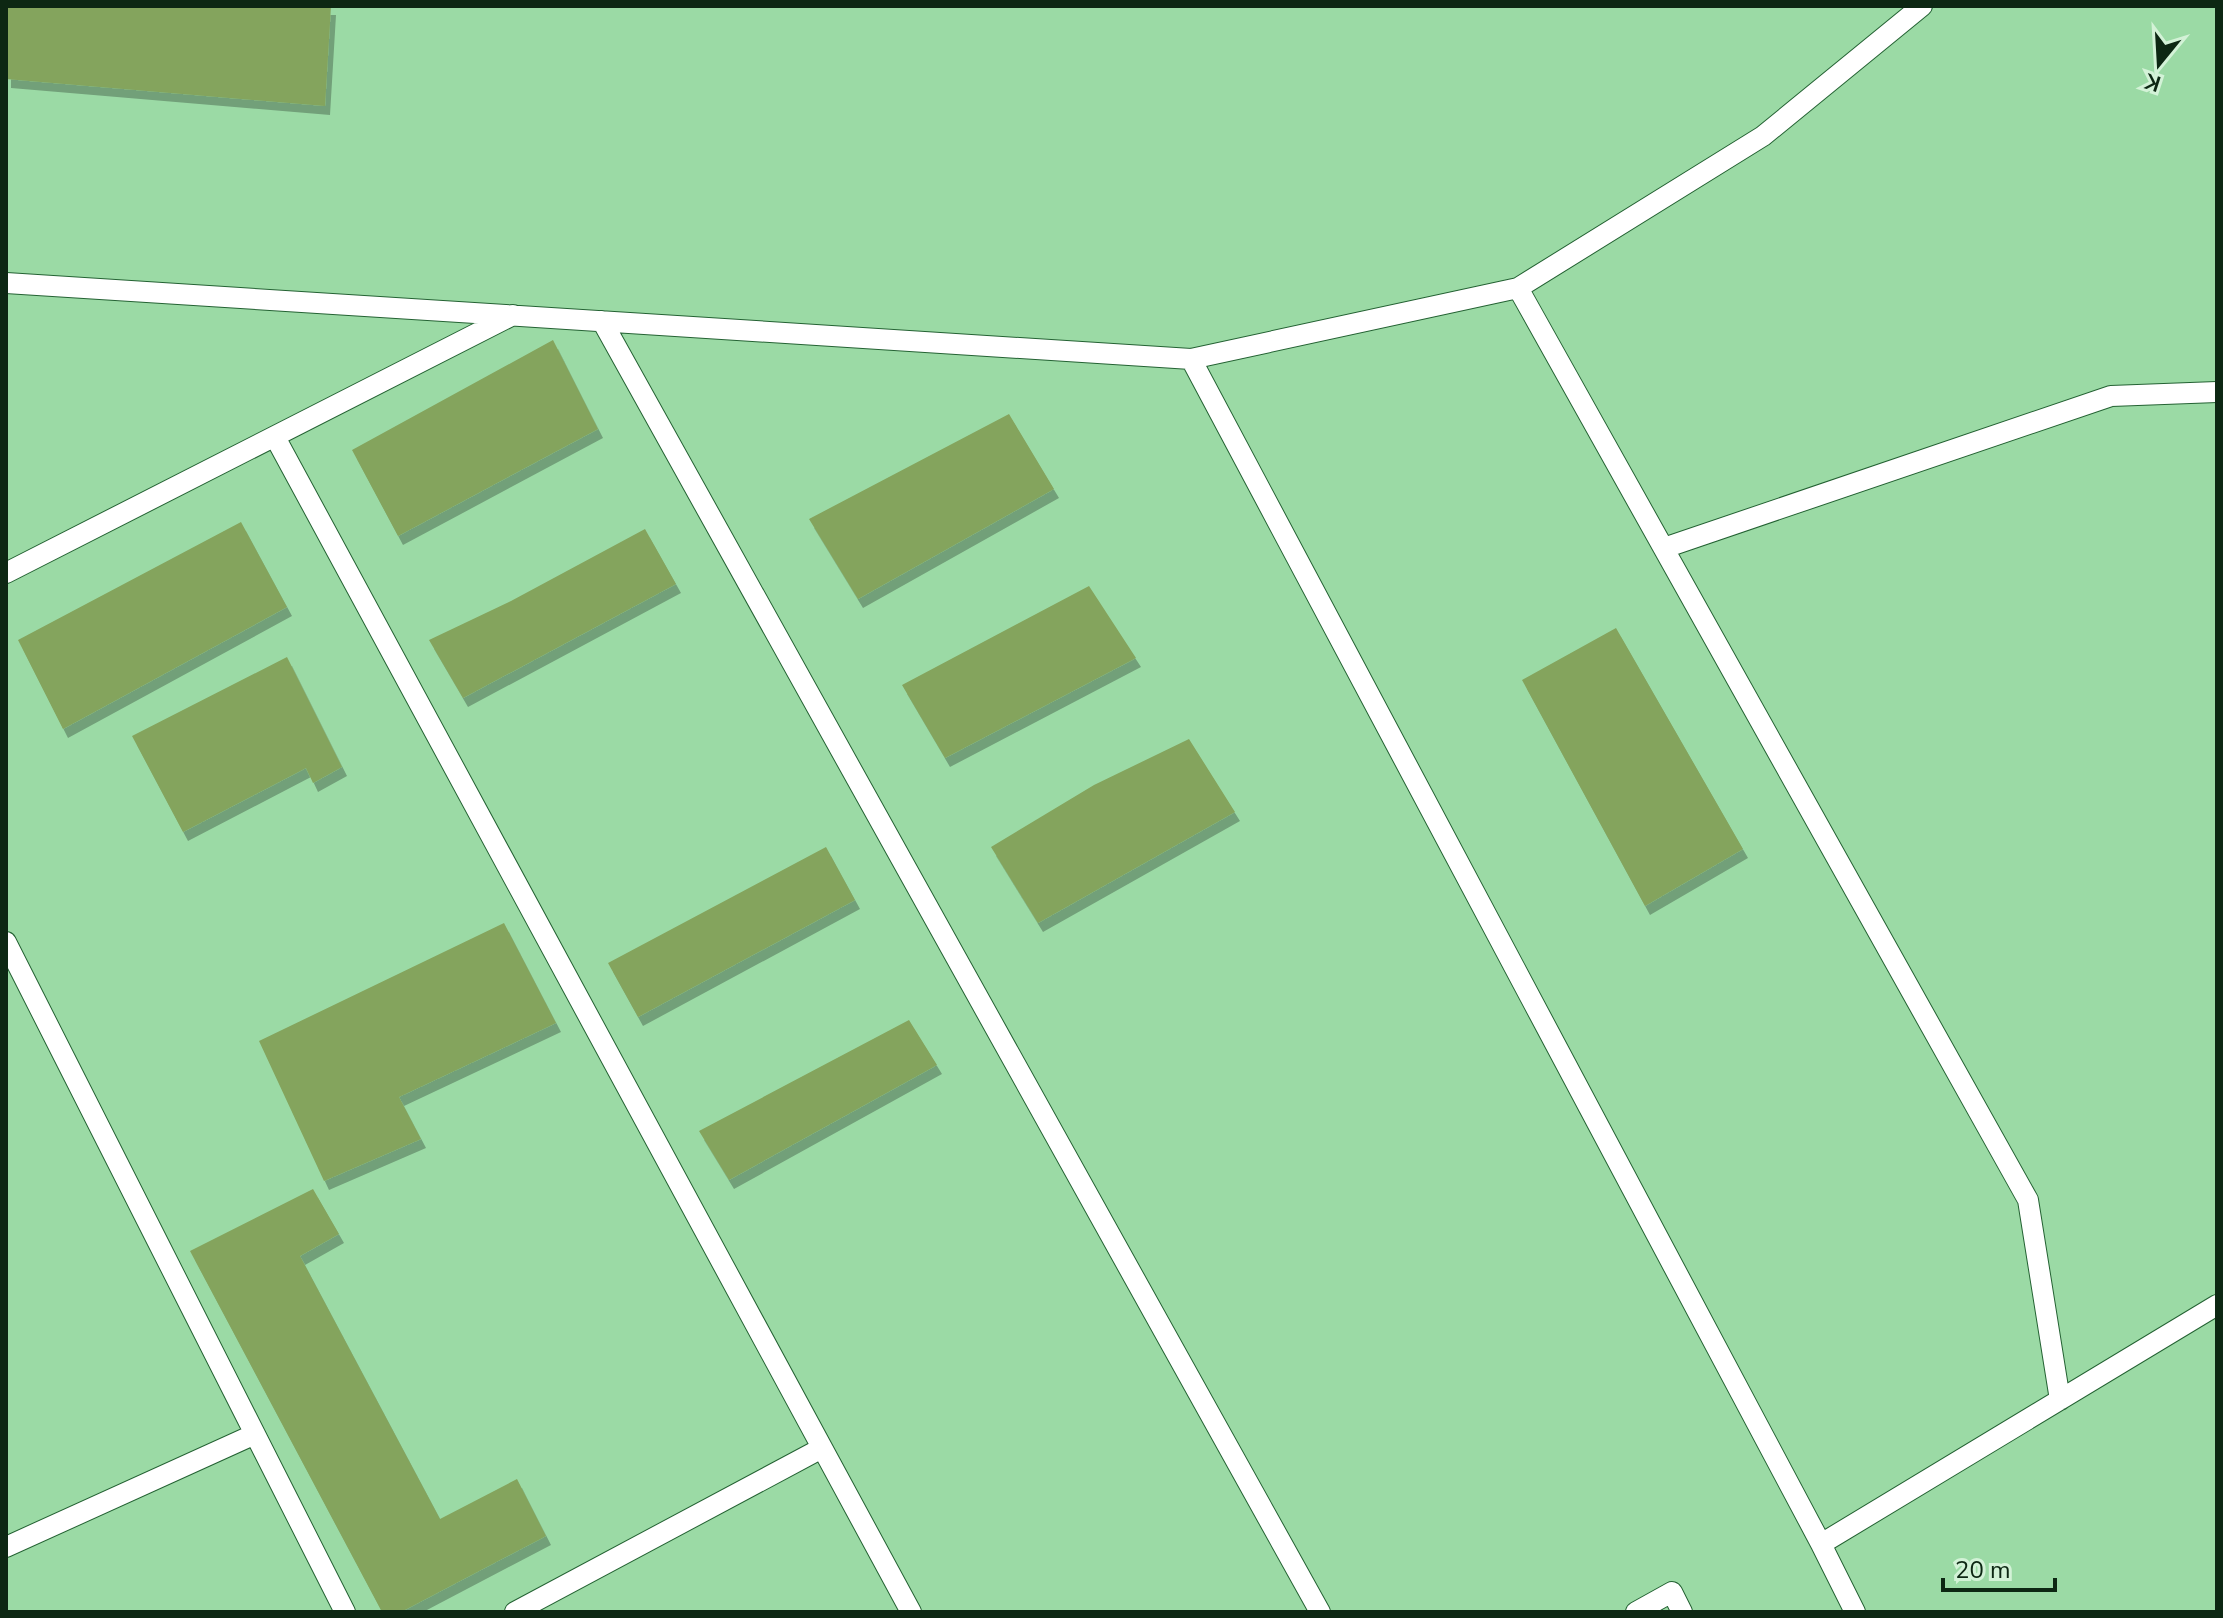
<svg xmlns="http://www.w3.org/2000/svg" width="2223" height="1618" viewBox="0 0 2223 1618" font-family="'Nunito Sans',sans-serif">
<defs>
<filter id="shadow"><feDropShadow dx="5" dy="9" stdDeviation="0" flood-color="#0004"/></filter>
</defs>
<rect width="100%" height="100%" fill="#9bdaa5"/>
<path fill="#84a45d" filter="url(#shadow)" d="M6,6H331L325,106L6,79Z
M553,340L598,429L398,536L352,450Z
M1009,414L1054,489L858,599L809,519Z
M241,522L287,607L63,729L18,640Z
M645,529L676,584L463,698L429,640L511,601Z
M1089,586L1136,658L945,758L902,685Z
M1616,628L1743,849L1645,906L1522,680Z
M287,657L342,767L313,783L306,768L183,832L132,736Z
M1189,739L1235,812L1038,923L991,847L1094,785Z
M826,847L855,900L638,1017L608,963Z
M504,923L556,1023L399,1097L421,1139L324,1181L259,1041Z
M909,1020L937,1065L729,1180L699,1131Z
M313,1189L339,1234L300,1256L440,1519L517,1479L546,1536L401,1612H382L190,1251Z"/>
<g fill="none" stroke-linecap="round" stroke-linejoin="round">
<defs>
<path id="lane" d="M6,283L1191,359L1518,288L1763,136L1922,6
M1518,288L2028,1200L2060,1400
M602,321L1320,1612
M1191,359L1821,1544
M275,437L911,1612
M1664,548L2111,396L2217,392
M6,573L513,315
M6,942L345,1612
M6,1547L255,1434
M515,1612L822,1448
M1636,1612L1672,1592L1682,1612
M1855,1612L1821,1544L2217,1305"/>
</defs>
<use href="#lane" stroke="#246233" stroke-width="22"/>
<use href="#lane" stroke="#fff" stroke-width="20"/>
</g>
<rect width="2223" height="1618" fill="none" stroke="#0d2713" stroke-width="16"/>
<g transform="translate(2159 64) rotate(198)" stroke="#d3f2d7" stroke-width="6" paint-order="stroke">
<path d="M0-6L14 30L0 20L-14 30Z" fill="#0d2713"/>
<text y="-12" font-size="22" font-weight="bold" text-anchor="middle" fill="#0d2713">K</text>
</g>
<path d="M1943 1578v12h112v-12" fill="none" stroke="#0d2713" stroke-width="4"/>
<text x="1955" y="1578" font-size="24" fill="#0d2713" stroke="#d3f2d7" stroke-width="6" paint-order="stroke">20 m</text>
</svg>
